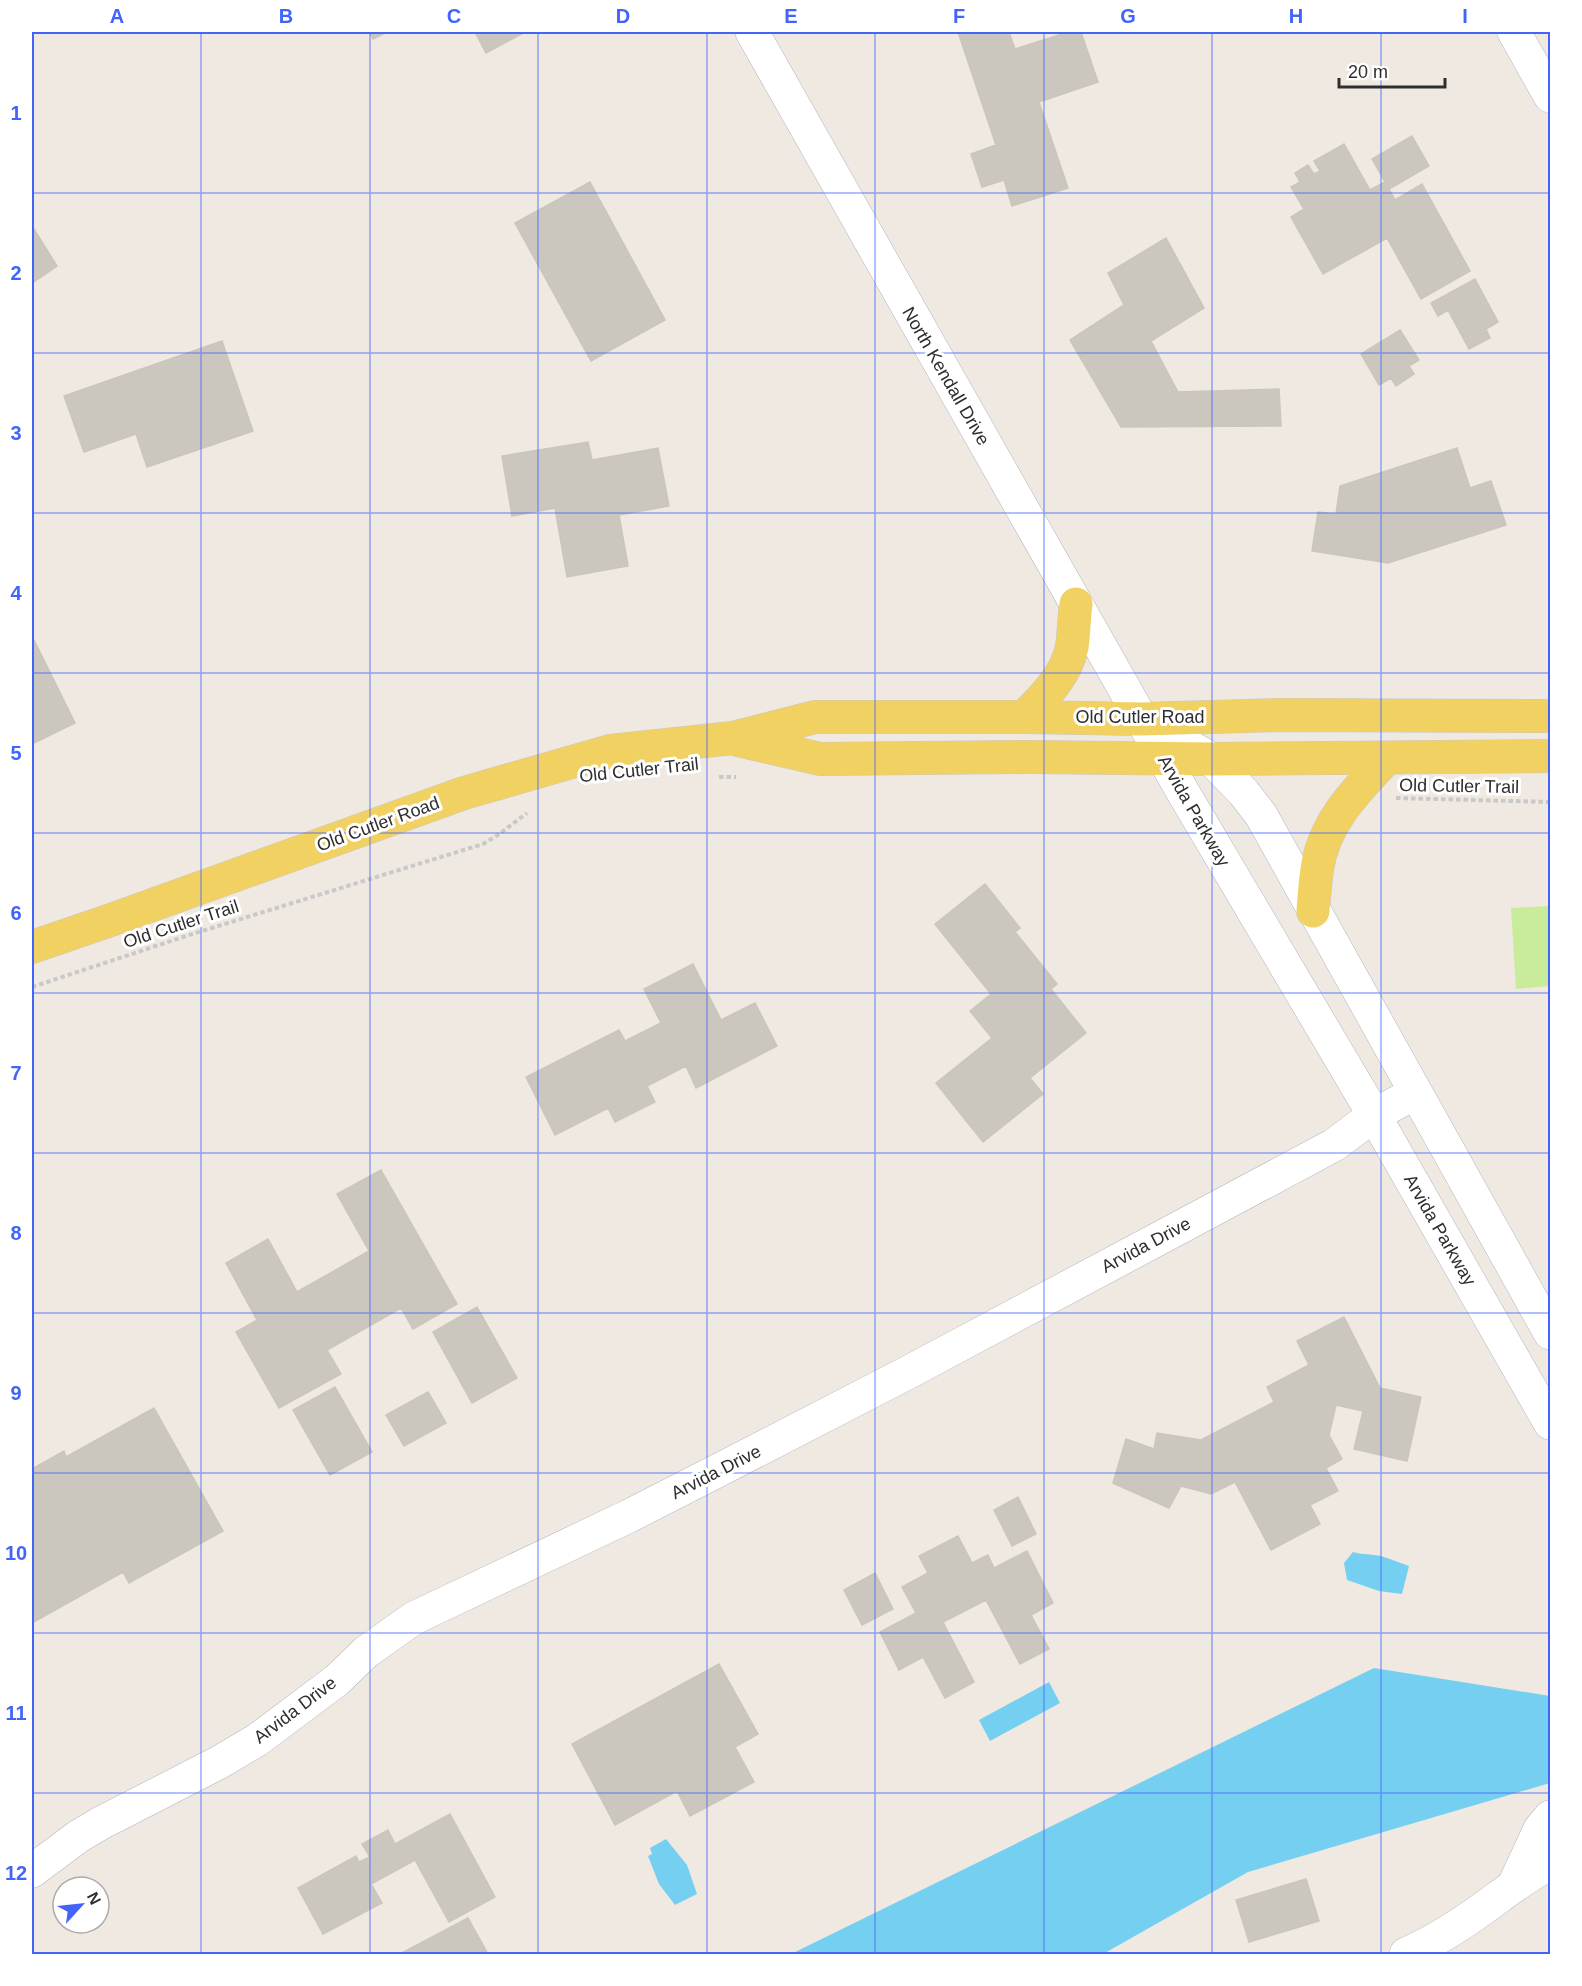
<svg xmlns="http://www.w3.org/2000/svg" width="1582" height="1986" viewBox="0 0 1582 1986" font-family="Arial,sans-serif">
<rect width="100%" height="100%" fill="#efe9e1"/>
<path fill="#c9ec9a" d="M1550,906V986L1516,989L1511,908Z"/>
<path fill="#75cff0" d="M1353,1552C1363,1555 1376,1554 1384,1557C1393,1560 1400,1563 1409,1566L1402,1594L1379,1591L1347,1580L1344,1563Z
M1374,1668L1550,1696V1783L1248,1872L1103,1954H791Z
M1049,1682L1060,1703L990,1741L979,1720Z
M666,1839L687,1865L697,1894L675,1905L659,1884L648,1856L652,1854L650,1848Z"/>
<path fill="#cbc7bf" stroke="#cbc5ba" stroke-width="1.5" d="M369,32H387L373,39Z
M475,32H525L486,53Z
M958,32H1009L1015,49L1068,32H1081L1098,82L1039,102L1068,188L1012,206L1004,180L982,187L971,154L996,145Z
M1412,136L1429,166L1389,189L1395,200L1422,184L1470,271L1421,299L1387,238L1323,274L1291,217L1304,209L1291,187L1300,182L1295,173L1308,165L1314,174L1320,171L1314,161L1344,144L1370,190L1385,182L1372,159Z
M590,182L665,320L591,361L515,223Z
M32,226L57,266L32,283Z
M1166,238L1204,308L1151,341L1178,392L1279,389L1281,426L1121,427L1070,340L1124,305L1108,273Z
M1475,279L1498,322L1486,329L1490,338L1469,349L1448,310L1438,316L1431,303Z
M1400,330L1419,360L1409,366L1414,374L1396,386L1391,378L1379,385L1361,354Z
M222,341L253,431L147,467L136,434L84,452L64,396Z
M588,442L592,460L658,448L669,506L619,515L628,566L567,577L555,508L512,516L502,456Z
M1457,448L1470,488L1491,481L1506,525L1388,563L1312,551L1318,512L1336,514L1340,486Z
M32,636L75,723L32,744Z
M985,884L1020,928L1015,932L1057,984L1051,989L1086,1033L1030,1078L1043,1094L983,1142L936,1083L992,1038L970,1011L991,994L935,924Z
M693,964L721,1020L755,1003L777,1046L696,1088L686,1066L647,1086L655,1102L615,1122L608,1108L555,1135L526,1077L619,1030L625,1041L661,1023L644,989Z
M381,1170L457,1304L413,1329L401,1308L327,1350L341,1374L279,1408L236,1332L257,1320L226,1263L268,1239L297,1292L369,1251L337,1194Z
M477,1307L517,1378L472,1403L433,1332Z
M1344,1317L1380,1388L1421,1397L1407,1461L1354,1449L1363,1411L1336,1405L1329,1435L1342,1459L1326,1468L1338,1491L1310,1505L1320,1524L1271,1550L1235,1482L1211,1494L1181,1486L1169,1508L1113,1483L1126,1439L1154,1449L1157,1433L1201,1440L1274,1402L1267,1387L1309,1365L1297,1341Z
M335,1387L372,1452L330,1475L293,1410Z
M428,1392L446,1423L404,1446L386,1415Z
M154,1408L223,1531L129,1583L123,1572L32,1623V1469L64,1451L66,1457Z
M1018,1497L1036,1534L1012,1546L994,1510Z
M958,1536L972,1563L988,1555L994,1568L1027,1551L1053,1603L1031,1615L1049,1649L1020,1664L986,1600L943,1622L974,1682L945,1698L923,1657L899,1670L880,1632L916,1613L902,1587L928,1573L919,1556Z
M875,1573L893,1609L862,1625L844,1590Z
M719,1664L758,1734L735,1747L754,1782L690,1816L677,1791L615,1825L572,1744Z
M450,1814L495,1897L449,1922L415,1860L371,1884L382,1903L323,1934L298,1888L356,1856L359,1862L370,1857L362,1844L388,1830L395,1844Z
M1306,1879L1319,1921L1249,1942L1236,1900Z
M468,1918L488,1954H400Z"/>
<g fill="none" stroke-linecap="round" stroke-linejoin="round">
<defs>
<path id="minor" d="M752,32L1184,794L1374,1115L1550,1423
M1514,32L1550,96
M1142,719L1211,759L1244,793L1261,815L1550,1333
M32,1871L79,1836L101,1823L218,1763L257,1740L337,1680L366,1652L414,1618L629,1516L719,1470L907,1373L1334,1145L1374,1115L1415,1093
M1514,1885L1540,1829L1550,1817
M1406,1954C1439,1940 1471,1918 1500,1896C1517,1884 1531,1873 1550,1864"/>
<path id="major" d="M1024,717C1044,697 1066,676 1072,647C1074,633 1074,618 1076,604
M738,740L820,759L1029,757L1211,759L1550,756
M1313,911C1314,897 1315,883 1317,869C1324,822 1356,791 1387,758
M32,947L108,921L464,793L610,751L733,738L815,717H1024L1142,719L1281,715L1550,716"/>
</defs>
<use href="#minor" stroke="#b4b7c1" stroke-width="34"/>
<use href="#major" stroke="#c9c9c9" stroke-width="34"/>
<path stroke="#c9c9c9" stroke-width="4" stroke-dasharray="4.5 3" stroke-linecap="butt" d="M719,777H736
M1396,798L1550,802
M32,987L186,936L483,844L498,835L527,813"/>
<use href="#minor" stroke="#fff" stroke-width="33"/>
<use href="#major" stroke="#f2d163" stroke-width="33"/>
</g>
<path fill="none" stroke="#4264fb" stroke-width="1.5" stroke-opacity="0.55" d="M201,32V1954M370,32V1954M538,32V1954M707,32V1954M875,32V1954M1044,32V1954M1212,32V1954M1381,32V1954M32,193H1550M32,353H1550M32,513H1550M32,673H1550M32,833H1550M32,993H1550M32,1153H1550M32,1313H1550M32,1473H1550M32,1633H1550M32,1793H1550"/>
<g text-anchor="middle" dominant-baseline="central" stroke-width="6" stroke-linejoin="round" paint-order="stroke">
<g font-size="18" fill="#2e2e2e" stroke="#fff">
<text transform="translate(946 376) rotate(60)">North Kendall Drive</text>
<text x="1140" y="717">Old Cutler Road</text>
<text transform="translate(639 770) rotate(-6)">Old Cutler Trail</text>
<text transform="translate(1459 786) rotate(1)">Old Cutler Trail</text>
<text transform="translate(1194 811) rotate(60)">Arvida Parkway</text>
<text transform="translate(378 824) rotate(-20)">Old Cutler Road</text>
<text transform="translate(181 924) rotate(-18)">Old Cutler Trail</text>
<text transform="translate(1440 1230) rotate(60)">Arvida Parkway</text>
<text transform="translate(1146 1245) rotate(-28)">Arvida Drive</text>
<text transform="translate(716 1472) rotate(-27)">Arvida Drive</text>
<text transform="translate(295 1710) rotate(-37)">Arvida Drive</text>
</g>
</g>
<rect width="1582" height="1986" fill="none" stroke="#ffffff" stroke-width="66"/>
<g transform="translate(81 1905) rotate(63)"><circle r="28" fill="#ffffff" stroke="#ababab" stroke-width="1.5"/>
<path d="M0-4.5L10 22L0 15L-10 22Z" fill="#4264fb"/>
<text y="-9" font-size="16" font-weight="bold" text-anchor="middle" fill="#2e2e2e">N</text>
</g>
<path d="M1339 78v9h106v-9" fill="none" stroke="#2e2e2e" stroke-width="3"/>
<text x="1348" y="78" font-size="18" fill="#2e2e2e" stroke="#ffffff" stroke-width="4.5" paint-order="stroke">20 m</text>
<rect x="33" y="33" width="1516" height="1920" fill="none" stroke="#4264fb" stroke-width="2"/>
<g font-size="20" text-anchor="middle" font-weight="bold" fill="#4264fb">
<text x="117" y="23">A</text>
<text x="286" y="23">B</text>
<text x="454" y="23">C</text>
<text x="623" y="23">D</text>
<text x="791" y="23">E</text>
<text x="959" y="23">F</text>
<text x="1128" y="23">G</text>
<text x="1296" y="23">H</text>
<text x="1465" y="23">I</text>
<text x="16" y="120">1</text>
<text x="16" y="280">2</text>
<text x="16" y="440">3</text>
<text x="16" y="600">4</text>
<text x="16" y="760">5</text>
<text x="16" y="920">6</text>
<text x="16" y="1080">7</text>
<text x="16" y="1240">8</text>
<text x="16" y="1400">9</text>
<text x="16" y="1560">10</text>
<text x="16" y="1720">11</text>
<text x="16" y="1880">12</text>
</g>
</svg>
